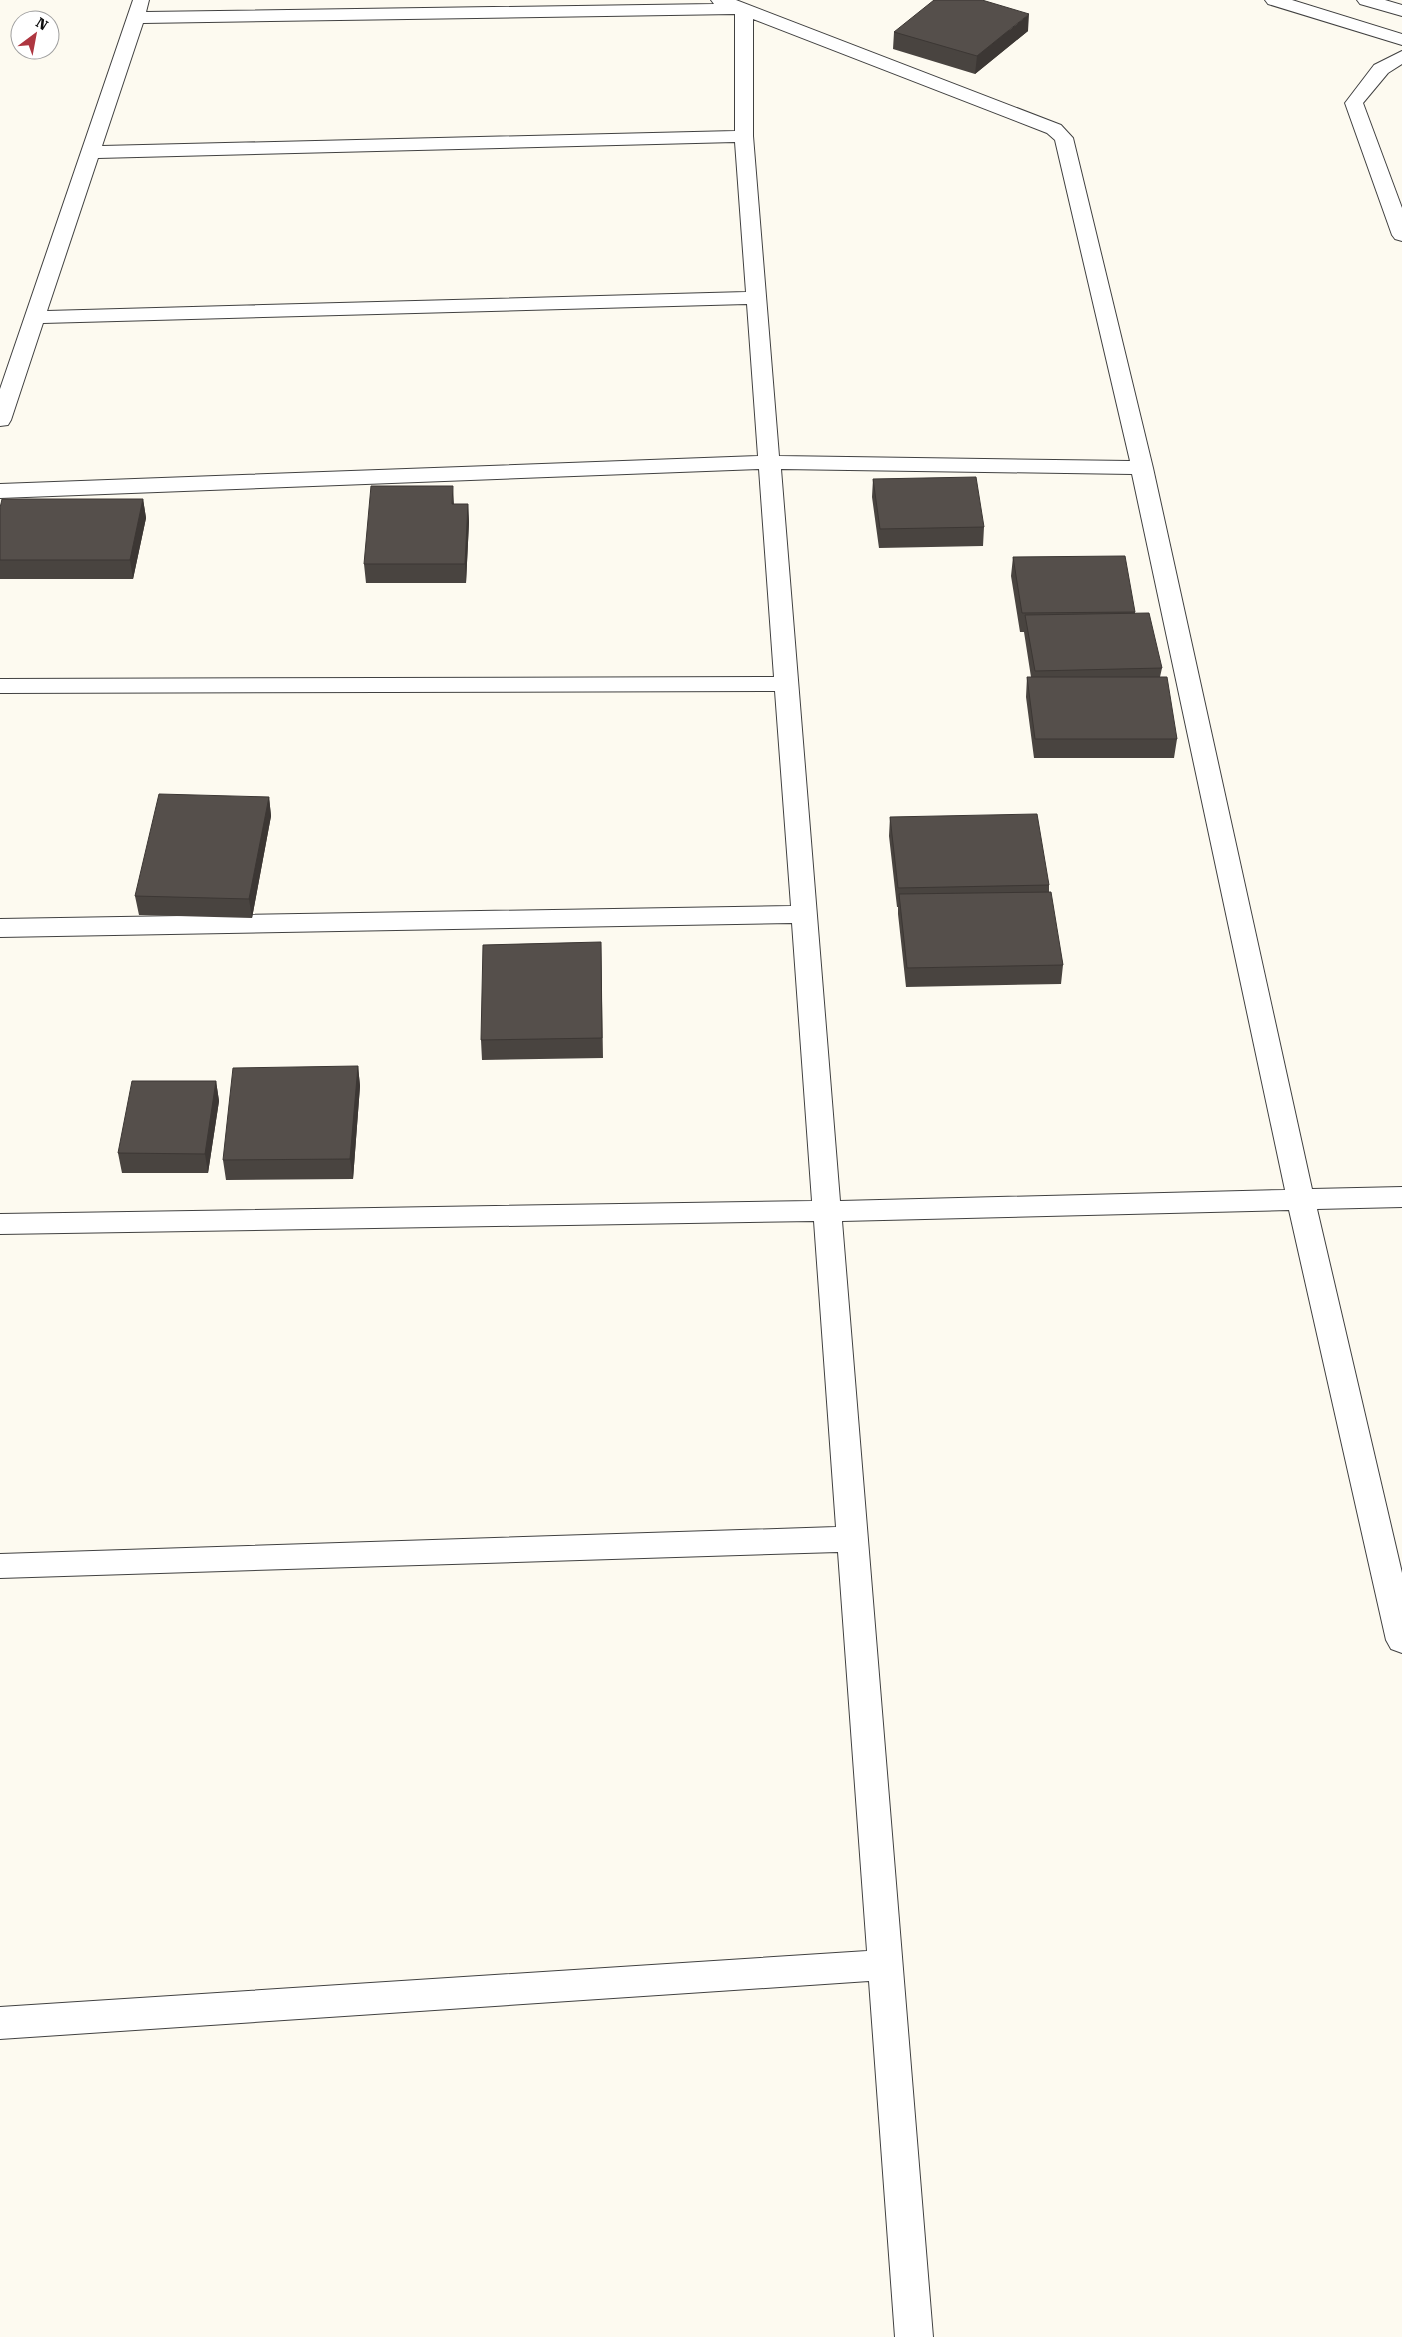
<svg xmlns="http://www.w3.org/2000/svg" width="1402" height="2337" viewBox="0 0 1402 2337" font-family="'Roboto Serif',serif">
<rect width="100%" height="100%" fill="#fdfaf0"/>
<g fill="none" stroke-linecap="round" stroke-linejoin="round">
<defs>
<path id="minor" d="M133,0H149L146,12L714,4L711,0H736L1061,125L1073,138L1153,468L1312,1189L1402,1187V1207L1317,1209L1402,1573V1653L1391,1649L1386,1640L1289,1210L842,1221L933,2337H895L869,1981L0,2039V2007L867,1951L838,1552L0,1578V1554L836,1527L814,1221L0,1234V1214L812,1201L792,923L0,937V919L791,906L775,691L0,693V679L774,677L759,469L0,498V484L758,456L747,304L43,323L11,420L8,425L0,426V389ZM735,14V131L102,146L143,23ZM753,19L1047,133L1055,140L1130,461L779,456L753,136ZM735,142L746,292L47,311L98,158ZM781,469L1132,474L1285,1190L840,1201Z
M1265,0H1292L1402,34V45L1268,4Z
M1357,0H1385L1402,5V16L1360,4Z
M1402,51V64L1388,73L1363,103L1402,208V241L1395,239L1392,235L1345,103L1374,65Z"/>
</defs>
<use href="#minor" stroke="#414141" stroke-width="2"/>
<use href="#minor" fill="#fff" fill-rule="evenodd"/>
</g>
<path fill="#494440" d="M1028,31L975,74L893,49L894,32Z
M873,479L984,527L983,546L879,548L872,497Z
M143,499L146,518L133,579H0V508Z
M454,504H468L469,522L466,583H366L364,564Z
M1013,557L1135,612V613L1162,668L1160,677L1177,739L1174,758H1034L1026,697L1027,677H1031L1024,632H1020L1011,576Z
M269,797L271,816L252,918L139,915L135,896Z
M890,817L1049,885V892L1063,965L1061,984L906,987L898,914V907H897L889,836Z
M601,942L603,1058L482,1060L481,1040Z
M358,1066L360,1086L353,1179L226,1180L223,1160Z
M216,1081L219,1101L208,1173H122L118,1153Z"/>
<path fill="#3c3734" d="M1029,14L1028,31L975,74L977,56Z
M453,486L454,505L452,504Z
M143,499L146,518L133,579L130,560Z
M468,504L469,522L466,583L465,564Z
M269,797L271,816L252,918L249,899Z
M358,1066L360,1086L353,1179L350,1159Z
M216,1081L219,1101L208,1173L205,1154Z"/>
<path fill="#554f4b" stroke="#3c3734" d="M934,0H982L1029,14L977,56L894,32Z
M976,477L984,527L880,529L873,479Z
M371,486H453L452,504H468L465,564H364Z
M2,499H143L130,560H0V508Z
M1125,556L1135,612L1022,613L1013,557Z
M1149,613L1162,668L1035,671L1025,615Z
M1027,677H1167L1177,739H1035Z
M159,794L269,797L249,899L135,896Z
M1037,814L1049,885L898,888L890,817Z
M1051,892L1063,965L907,968L899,894Z
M601,942L602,1038L481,1040L483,945Z
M358,1066L350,1159L223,1160L233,1068Z
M132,1081H216L205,1154L118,1153Z"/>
<g transform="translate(35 35) rotate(32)"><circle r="24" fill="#ffffff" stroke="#9f9f9f"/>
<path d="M0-4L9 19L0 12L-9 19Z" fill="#ae3640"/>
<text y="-8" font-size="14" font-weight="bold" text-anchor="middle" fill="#0e0e0e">N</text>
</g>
</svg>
